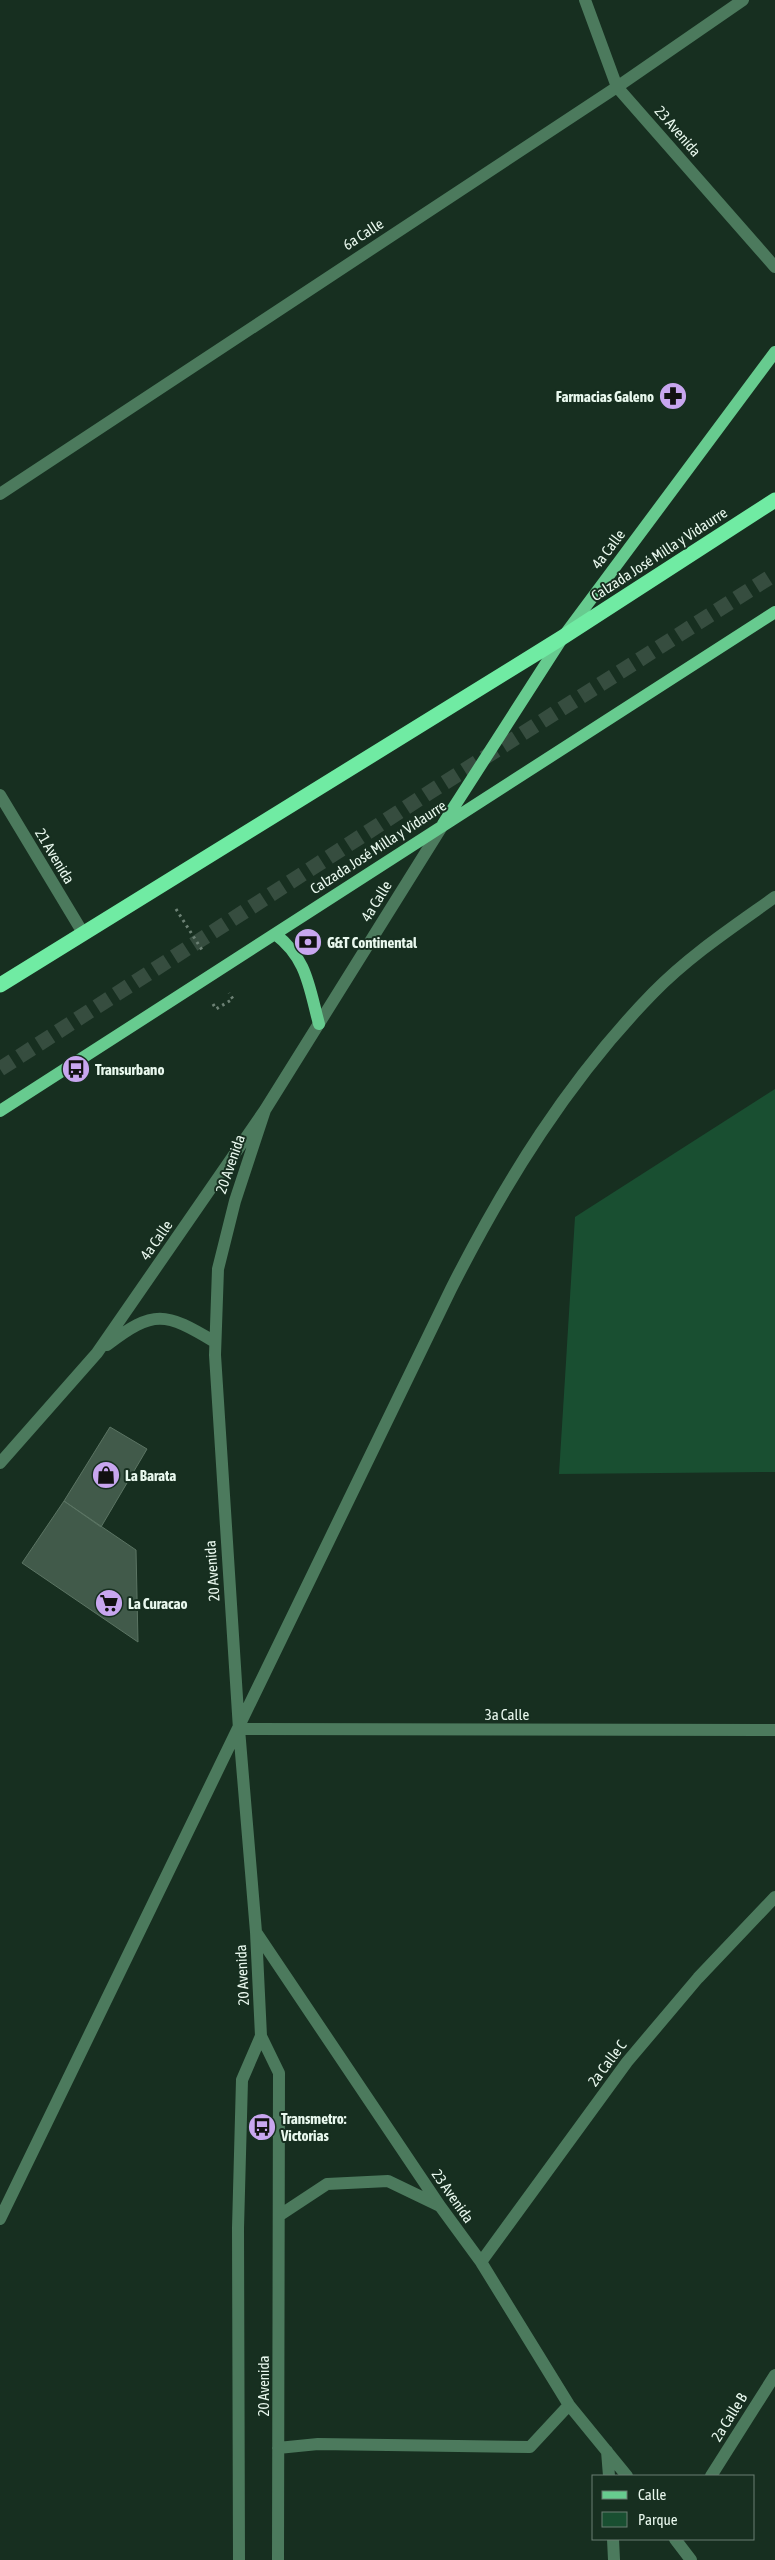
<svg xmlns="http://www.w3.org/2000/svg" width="775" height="2560" viewBox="0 0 775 2560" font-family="'Asap Condensed',sans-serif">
<rect width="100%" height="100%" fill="#172f20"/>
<path fill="#194f31" d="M775,1089V1472L559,1474L575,1217Z"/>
<path fill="#415a4a" stroke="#5b7463" d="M110,1427L147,1449L101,1527L64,1501Z
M64,1501L136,1550L138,1642L22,1563Z"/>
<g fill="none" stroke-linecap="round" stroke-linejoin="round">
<path stroke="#364d3f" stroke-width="15" stroke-dasharray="15 8" stroke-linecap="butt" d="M0,1069L430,792L775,574"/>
<path stroke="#6c8174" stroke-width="3" stroke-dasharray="2.5 4" stroke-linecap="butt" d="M176,909L202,950
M213,1004L216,1009L233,999L229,993"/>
<path stroke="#4c7a5d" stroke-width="12" d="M585,0L617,87L775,267
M0,494L617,87L743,0
M0,795L83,933
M265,1110L235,1201L218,1269L215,1355L239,1729L256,1932L261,2036L279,2073L278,2560
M107,1345C154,1309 165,1312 215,1342
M0,1463L97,1353L265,1110L441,828
M239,1729L775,1730
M256,1932L440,2206L481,2262L569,2405L627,2476
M280,2215L327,2184L388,2181L440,2206
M0,2219L451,1289C505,1182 569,1079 653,993C689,956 733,927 775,897
M481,2262L627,2062L698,1978L775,1897
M278,2448L318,2444L530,2447L569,2405
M607,2451L609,2476
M711,2476L775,2375
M613,2539L614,2560
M675,2539L691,2560
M239,2560L238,2228L242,2080L261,2036"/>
<path stroke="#67cb8f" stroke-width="12" d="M443,824L563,637L775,352
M275,934C307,958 309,987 319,1024
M0,1111L775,612"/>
<path stroke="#70eba3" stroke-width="15" d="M0,985L563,637L775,500"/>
</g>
<defs>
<symbol id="pharmacy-disc" viewBox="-11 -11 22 22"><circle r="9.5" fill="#c8a6ef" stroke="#172f20"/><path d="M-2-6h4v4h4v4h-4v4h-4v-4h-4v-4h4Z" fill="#111"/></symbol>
<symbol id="bank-disc" viewBox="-11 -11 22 22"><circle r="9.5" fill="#c8a6ef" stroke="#172f20"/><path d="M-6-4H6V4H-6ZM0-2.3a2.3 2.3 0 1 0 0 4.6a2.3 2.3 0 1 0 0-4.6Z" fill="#111"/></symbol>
<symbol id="bus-disc" viewBox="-11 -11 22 22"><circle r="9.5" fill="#c8a6ef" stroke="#172f20"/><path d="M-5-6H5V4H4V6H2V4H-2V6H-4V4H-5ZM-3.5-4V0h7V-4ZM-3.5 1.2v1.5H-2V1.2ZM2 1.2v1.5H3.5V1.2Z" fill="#111"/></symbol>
<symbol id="shop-disc" viewBox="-11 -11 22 22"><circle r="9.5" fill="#c8a6ef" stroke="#172f20"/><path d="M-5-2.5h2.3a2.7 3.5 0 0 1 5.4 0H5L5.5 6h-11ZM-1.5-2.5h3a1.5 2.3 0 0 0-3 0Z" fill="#111"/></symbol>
<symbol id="supermarket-disc" viewBox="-11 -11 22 22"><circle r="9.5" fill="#c8a6ef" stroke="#172f20"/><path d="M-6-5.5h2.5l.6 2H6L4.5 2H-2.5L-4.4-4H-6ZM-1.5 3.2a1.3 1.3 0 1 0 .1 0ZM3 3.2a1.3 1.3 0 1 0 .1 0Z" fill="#111"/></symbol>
</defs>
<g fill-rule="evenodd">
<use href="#pharmacy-disc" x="657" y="380" width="32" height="32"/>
<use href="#bank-disc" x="292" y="926" width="32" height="32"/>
<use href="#bus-disc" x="60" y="1053" width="32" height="32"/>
<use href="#shop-disc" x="90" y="1459" width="32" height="32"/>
<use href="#supermarket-disc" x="93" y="1587" width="32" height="32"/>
<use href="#bus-disc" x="246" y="2111" width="32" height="32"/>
</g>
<g text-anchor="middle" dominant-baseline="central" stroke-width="4" stroke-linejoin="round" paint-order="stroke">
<g font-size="15" fill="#e9f8ee" stroke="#172f20">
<text transform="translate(678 131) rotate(49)">23 Avenida</text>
<text transform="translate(363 234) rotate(-33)">6a Calle</text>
<text transform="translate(608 549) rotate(-53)">4a Calle</text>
<text transform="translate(659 554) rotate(-33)">Calzada José Milla y Vidaurre</text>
<text transform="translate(378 847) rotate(-33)">Calzada José Milla y Vidaurre</text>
<text transform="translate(55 856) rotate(59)">21 Avenida</text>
<text transform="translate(376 901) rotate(-58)">4a Calle</text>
<text transform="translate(230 1164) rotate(-71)">20 Avenida</text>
<text transform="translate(156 1240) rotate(-55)">4a Calle</text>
<text transform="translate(212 1571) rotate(-94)">20 Avenida</text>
<text x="507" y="1714">3a Calle</text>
<text transform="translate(242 1975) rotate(-93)">20 Avenida</text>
<text transform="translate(607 2063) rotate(-53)">2a Calle C</text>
<text transform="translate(453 2196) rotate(55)">23 Avenida</text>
<text transform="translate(263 2386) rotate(-90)">20 Avenida</text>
<text transform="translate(729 2417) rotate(-58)">2a Calle B</text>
</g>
<g font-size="15" font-weight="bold" fill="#e9f8ee" stroke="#172f20" text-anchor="start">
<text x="654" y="396" text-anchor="end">Farmacias Galeno</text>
<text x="327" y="942">G&amp;T Continental</text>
<text x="95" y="1069">Transurbano</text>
<text x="125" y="1475">La Barata</text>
<text x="128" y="1603">La Curacao</text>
<text x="281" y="2118">Transmetro:<tspan x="281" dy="17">Victorias</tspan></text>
</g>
</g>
<rect x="592" y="2475" width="162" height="65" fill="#172f20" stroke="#6b7f72"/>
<rect x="602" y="2491" width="25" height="8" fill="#67cb8f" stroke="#6b7f72"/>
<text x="638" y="2500" font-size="15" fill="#e9f8ee">Calle</text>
<rect x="602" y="2512" width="25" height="15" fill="#194f31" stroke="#6b7f72"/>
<text x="638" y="2525" font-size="15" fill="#e9f8ee">Parque</text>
</svg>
